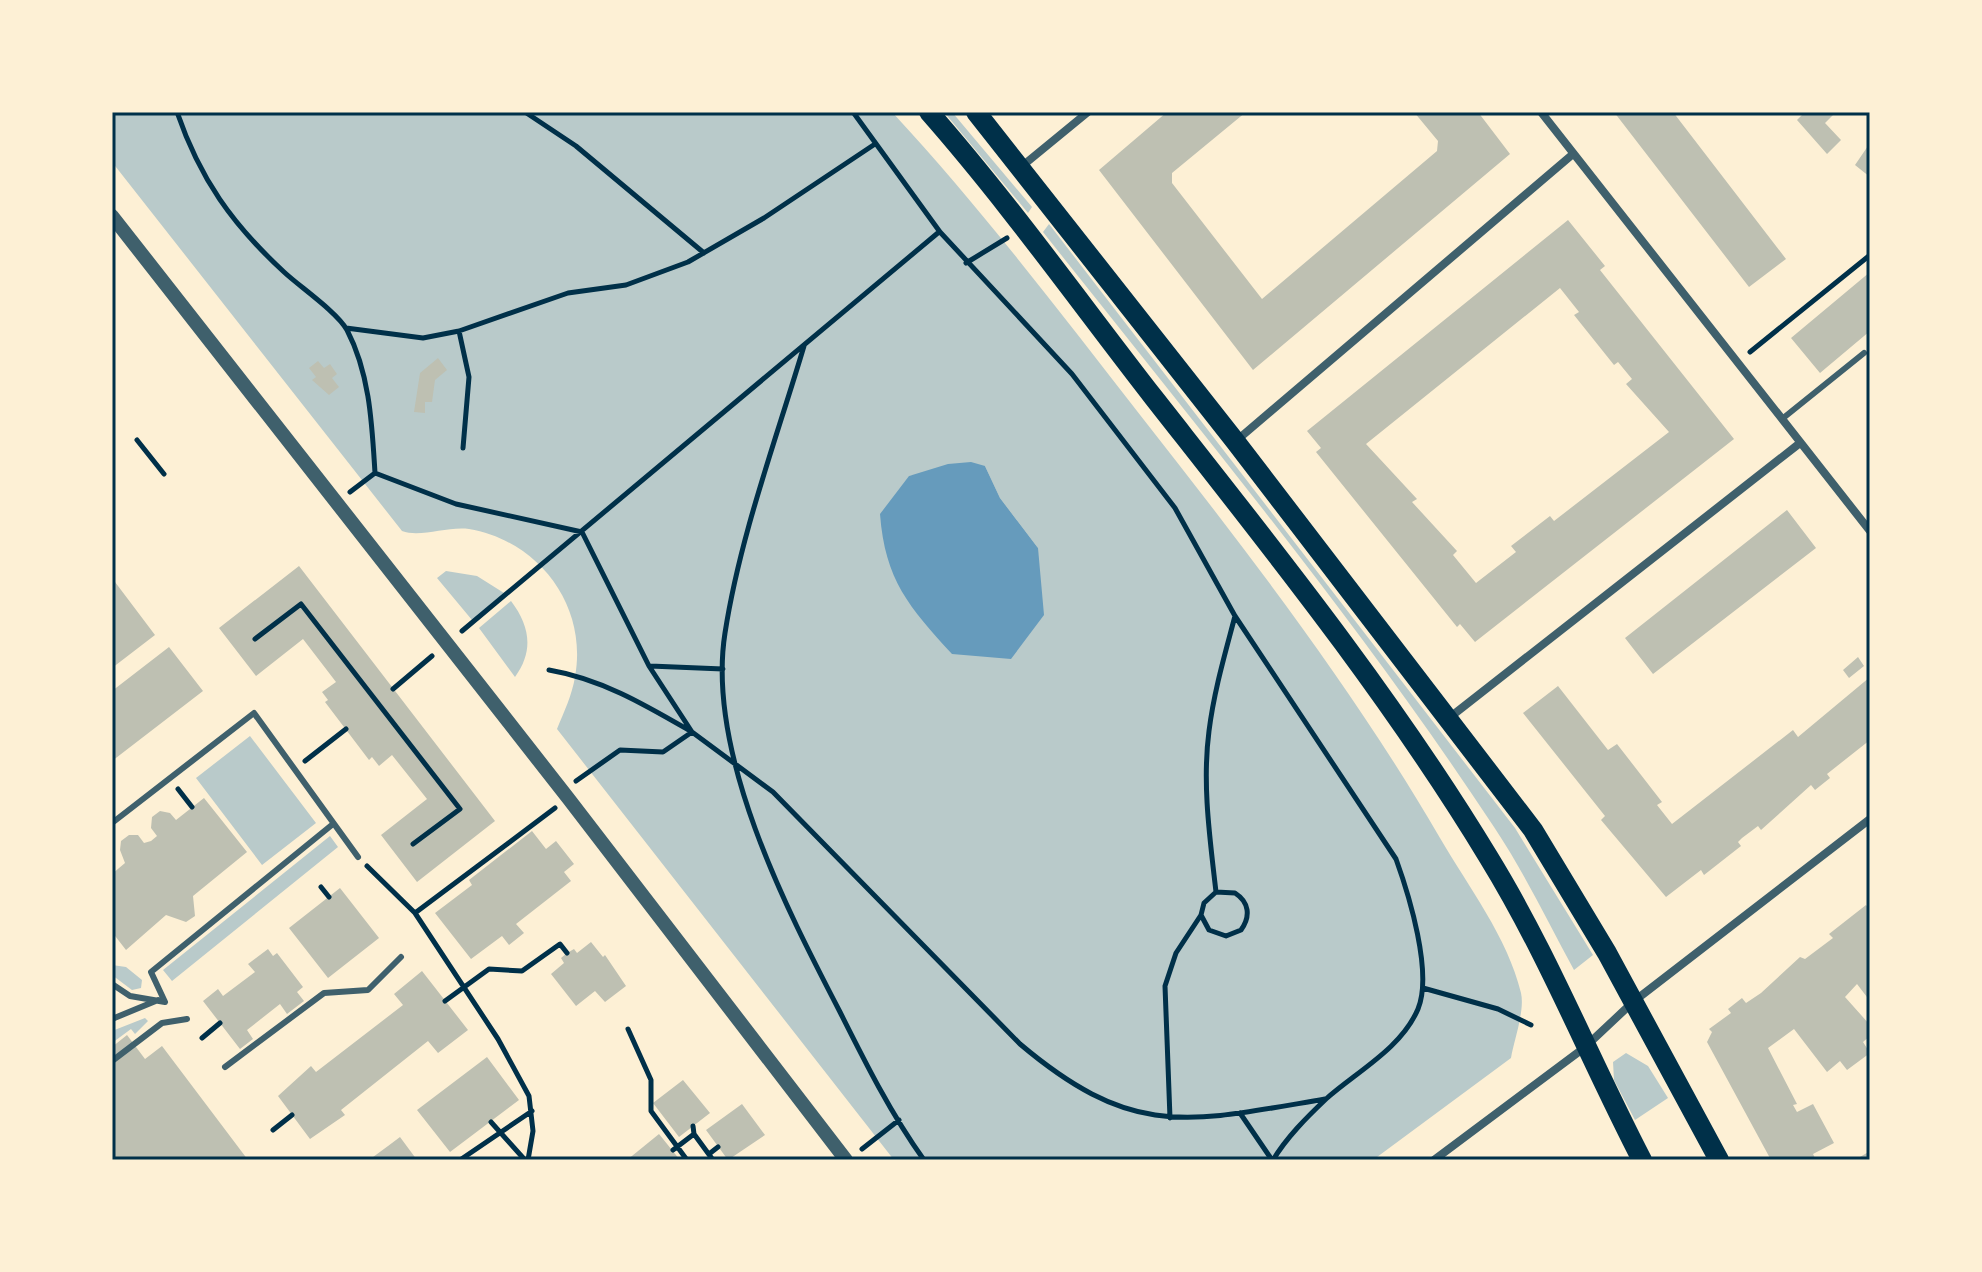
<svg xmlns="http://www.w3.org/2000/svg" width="1982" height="1272" viewBox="0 0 1982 1272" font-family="Inter,sans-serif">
<rect width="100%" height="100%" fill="#fdf0d5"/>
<path fill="#b9caca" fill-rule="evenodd" d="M112,112H892C982,209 1063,316 1144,420C1250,555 1354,690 1440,838C1468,886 1508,938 1521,993C1525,1011 1514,1040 1511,1058L1373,1160H894L557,729C564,712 572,695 575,677C588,606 539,541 469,529C448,526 420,538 402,531L112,162ZM985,466L1000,498L1038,548L909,476Z
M944,112H952L1032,207L1028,213Z
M1049,224L1515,828L1593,955L1574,970C1548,922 1524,872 1494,827C1357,619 1197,427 1043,232Z
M446,571L477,576L504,593L472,620L437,578Z
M511,601C530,626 534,651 515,677L479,628Z
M250,736L316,823L262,865L196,778Z
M330,836L338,847L172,981L163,970Z
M112,965L126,967L142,980L141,988L132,990L112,975Z
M145,1018L148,1021L135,1034L131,1029L112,1043V1031Z
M1626,1053L1648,1066L1668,1098L1635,1120L1614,1080L1613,1062Z"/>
<path fill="#669bbc" d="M971,462L985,466L1000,498L1038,548L1044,615L1011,659L952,654C909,607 885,580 880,514L909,476L948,464Z"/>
<path fill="#bec0b2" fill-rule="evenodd" d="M1167,112H1246L1172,173V183L1262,299L1437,151L1438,141L1414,112H1478L1510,154L1253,370L1099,170Z
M1614,112H1673L1786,259L1749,287Z
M1805,112H1836L1825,123L1841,140L1827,154L1797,120Z
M1870,143V177L1855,165Z
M1568,220L1605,266L1600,270L1734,439L1475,642L1460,624L1457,627L1316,452L1321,448L1307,431ZM1560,288L1579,312L1574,315L1614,365L1618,362L1632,379L1626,384L1669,432L1554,521L1550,516L1511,546L1516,552L1476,583L1453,555L1457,551L1412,502L1417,499L1366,444Z
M1870,272V331L1820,373L1791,338Z
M438,358L447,370L435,380L432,402H425V413L414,412L420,373Z
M318,361L324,368L330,364L337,374L332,378L339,387L329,395L312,380L316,377L309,368Z
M1787,510L1816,548L1653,674L1625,638Z
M299,566L495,821L417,882L381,835L427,799L392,755L379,766L372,757L369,760L325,702L328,700L322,692L336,682L303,639L256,676L219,628Z
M112,578L155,635L112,668Z
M169,647L203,691L112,761V691Z
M1858,657L1864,666L1849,678L1843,670Z
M1870,677V740L1827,774L1830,778L1815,790L1811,785L1761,830L1758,826L1742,838L1738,842L1741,846L1704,875L1701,870L1666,897L1601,820L1605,816L1523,713L1558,686L1608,750L1617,744L1662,802L1657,805L1672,824L1793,730L1798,737Z
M204,798L247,852L193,896L195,916L186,922L166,915L126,950L112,932V874L125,863L120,850L121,841L129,835H138L144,843L151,841L157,836L151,828L152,817L160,811L170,813L176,820Z
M532,831L546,849L556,841L574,864L564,872L571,881L516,924L524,933L509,945L502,936L471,959L435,913L472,885L469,880Z
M340,888L379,938L328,978L289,928Z
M1866,905L1870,910V1001L1857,984L1845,997L1870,1025V1036L1863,1042L1870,1053L1847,1070L1840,1061L1827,1072L1794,1029L1768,1048L1797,1104L1793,1105L1797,1112L1813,1104L1834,1143L1813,1154L1816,1160H1771L1707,1042L1712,1032L1709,1029L1731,1013L1728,1009L1742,998L1746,1003L1761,993L1800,957L1805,959L1833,938L1829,934Z
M591,942L603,957L605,955L626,986L605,1002L595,991L576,1006L551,974L564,963L561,958L567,953L574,949L577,953Z
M268,949L273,956L277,953L303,987L297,992L304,1001L287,1014L280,1004L247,1030L253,1039L240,1049L203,1001L218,989L223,996L255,972L248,964Z
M422,971L468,1030L438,1053L428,1041L341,1110L345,1115L310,1139L278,1096L311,1066L316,1072L403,1005L394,994Z
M127,1035L145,1059L162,1046L248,1160H112V1047Z
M487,1057L519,1100L450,1152L417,1110Z
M683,1080L710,1113L679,1137L653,1103Z
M742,1104L765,1135L728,1160L706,1130Z
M659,1134L680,1160H627Z
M400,1137L417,1160H369L388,1146Z
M1870,1151V1160H1855Z"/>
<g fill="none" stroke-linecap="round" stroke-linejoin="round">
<path stroke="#003049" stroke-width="5" d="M177,112C200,179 232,224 284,272C300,287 337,312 347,330C370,374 372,425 375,473L350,492
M525,112L576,146L704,253
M853,112L940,232L1072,374L1175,508L1235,616L1396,859C1409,895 1433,973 1418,1009C1401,1049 1356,1072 1326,1099C1306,1118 1287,1137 1273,1160
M966,263L1007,238
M346,328L423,338L459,331L568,293L626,285L688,262L764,218L875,144
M459,331L469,377L463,448
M804,346C776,440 740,536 725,633C706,753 786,908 840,1012C865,1062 891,1114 924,1160
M1750,352L1870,255
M137,440L164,474
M375,473L456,504L582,532L649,666L692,732L773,792L1020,1044C1134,1140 1189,1122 1325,1099
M462,631L939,232
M255,639L301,604L460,809L413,844
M650,666L723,669
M549,670C602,679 647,706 692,732L663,752L620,750L576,781
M393,689L432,656
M305,761L346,729
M178,789L192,807
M367,866L415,913L498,1039L529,1096L533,1131L528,1160
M321,887L329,897
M415,913L555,808
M1201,915L1209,930L1226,936L1241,930C1251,916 1249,902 1235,893L1216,892C1210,839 1202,784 1209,731C1214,691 1225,654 1235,616
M1423,988L1498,1009L1531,1025
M445,1001L489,969L522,971L560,944L567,953
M628,1029L651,1080V1111L687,1160
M202,1038L220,1023
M1240,1113L1272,1160
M1170,1118L1165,986L1176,953L1201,915L1204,903L1216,892
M491,1122L525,1160
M693,1126L694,1134
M273,1130L292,1115
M862,1149L899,1120
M673,1150L694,1134L713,1160
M709,1154L718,1147
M460,1160L532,1111"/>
<path stroke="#3f606c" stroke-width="6" d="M1782,419L1864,353
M112,823L254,713L358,857
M112,984L130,996L165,1002
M165,1002L151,972L333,824
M112,1019L158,1000
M112,1061L162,1023L187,1019
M225,1067L324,993L368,990L401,957"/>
<path stroke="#3f606c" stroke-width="8" d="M1541,112L1870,531
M1021,167L1088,112
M1236,441L1573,154
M1449,718L1800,443
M1434,1160L1584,1048L1633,1002L1870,819"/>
<path stroke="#3f606c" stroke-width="14" d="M112,216L568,798L846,1160"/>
<path stroke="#003049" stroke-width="20" d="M929,112C1009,203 1080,303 1154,398C1271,547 1391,696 1489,858C1548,954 1590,1060 1642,1160
M976,112L1235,441L1533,830L1607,953L1719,1160"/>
</g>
<rect width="1982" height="1272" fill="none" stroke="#fdf0d5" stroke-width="228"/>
<rect x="114" y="114" width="1754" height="1044" fill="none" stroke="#003049" stroke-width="3"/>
</svg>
